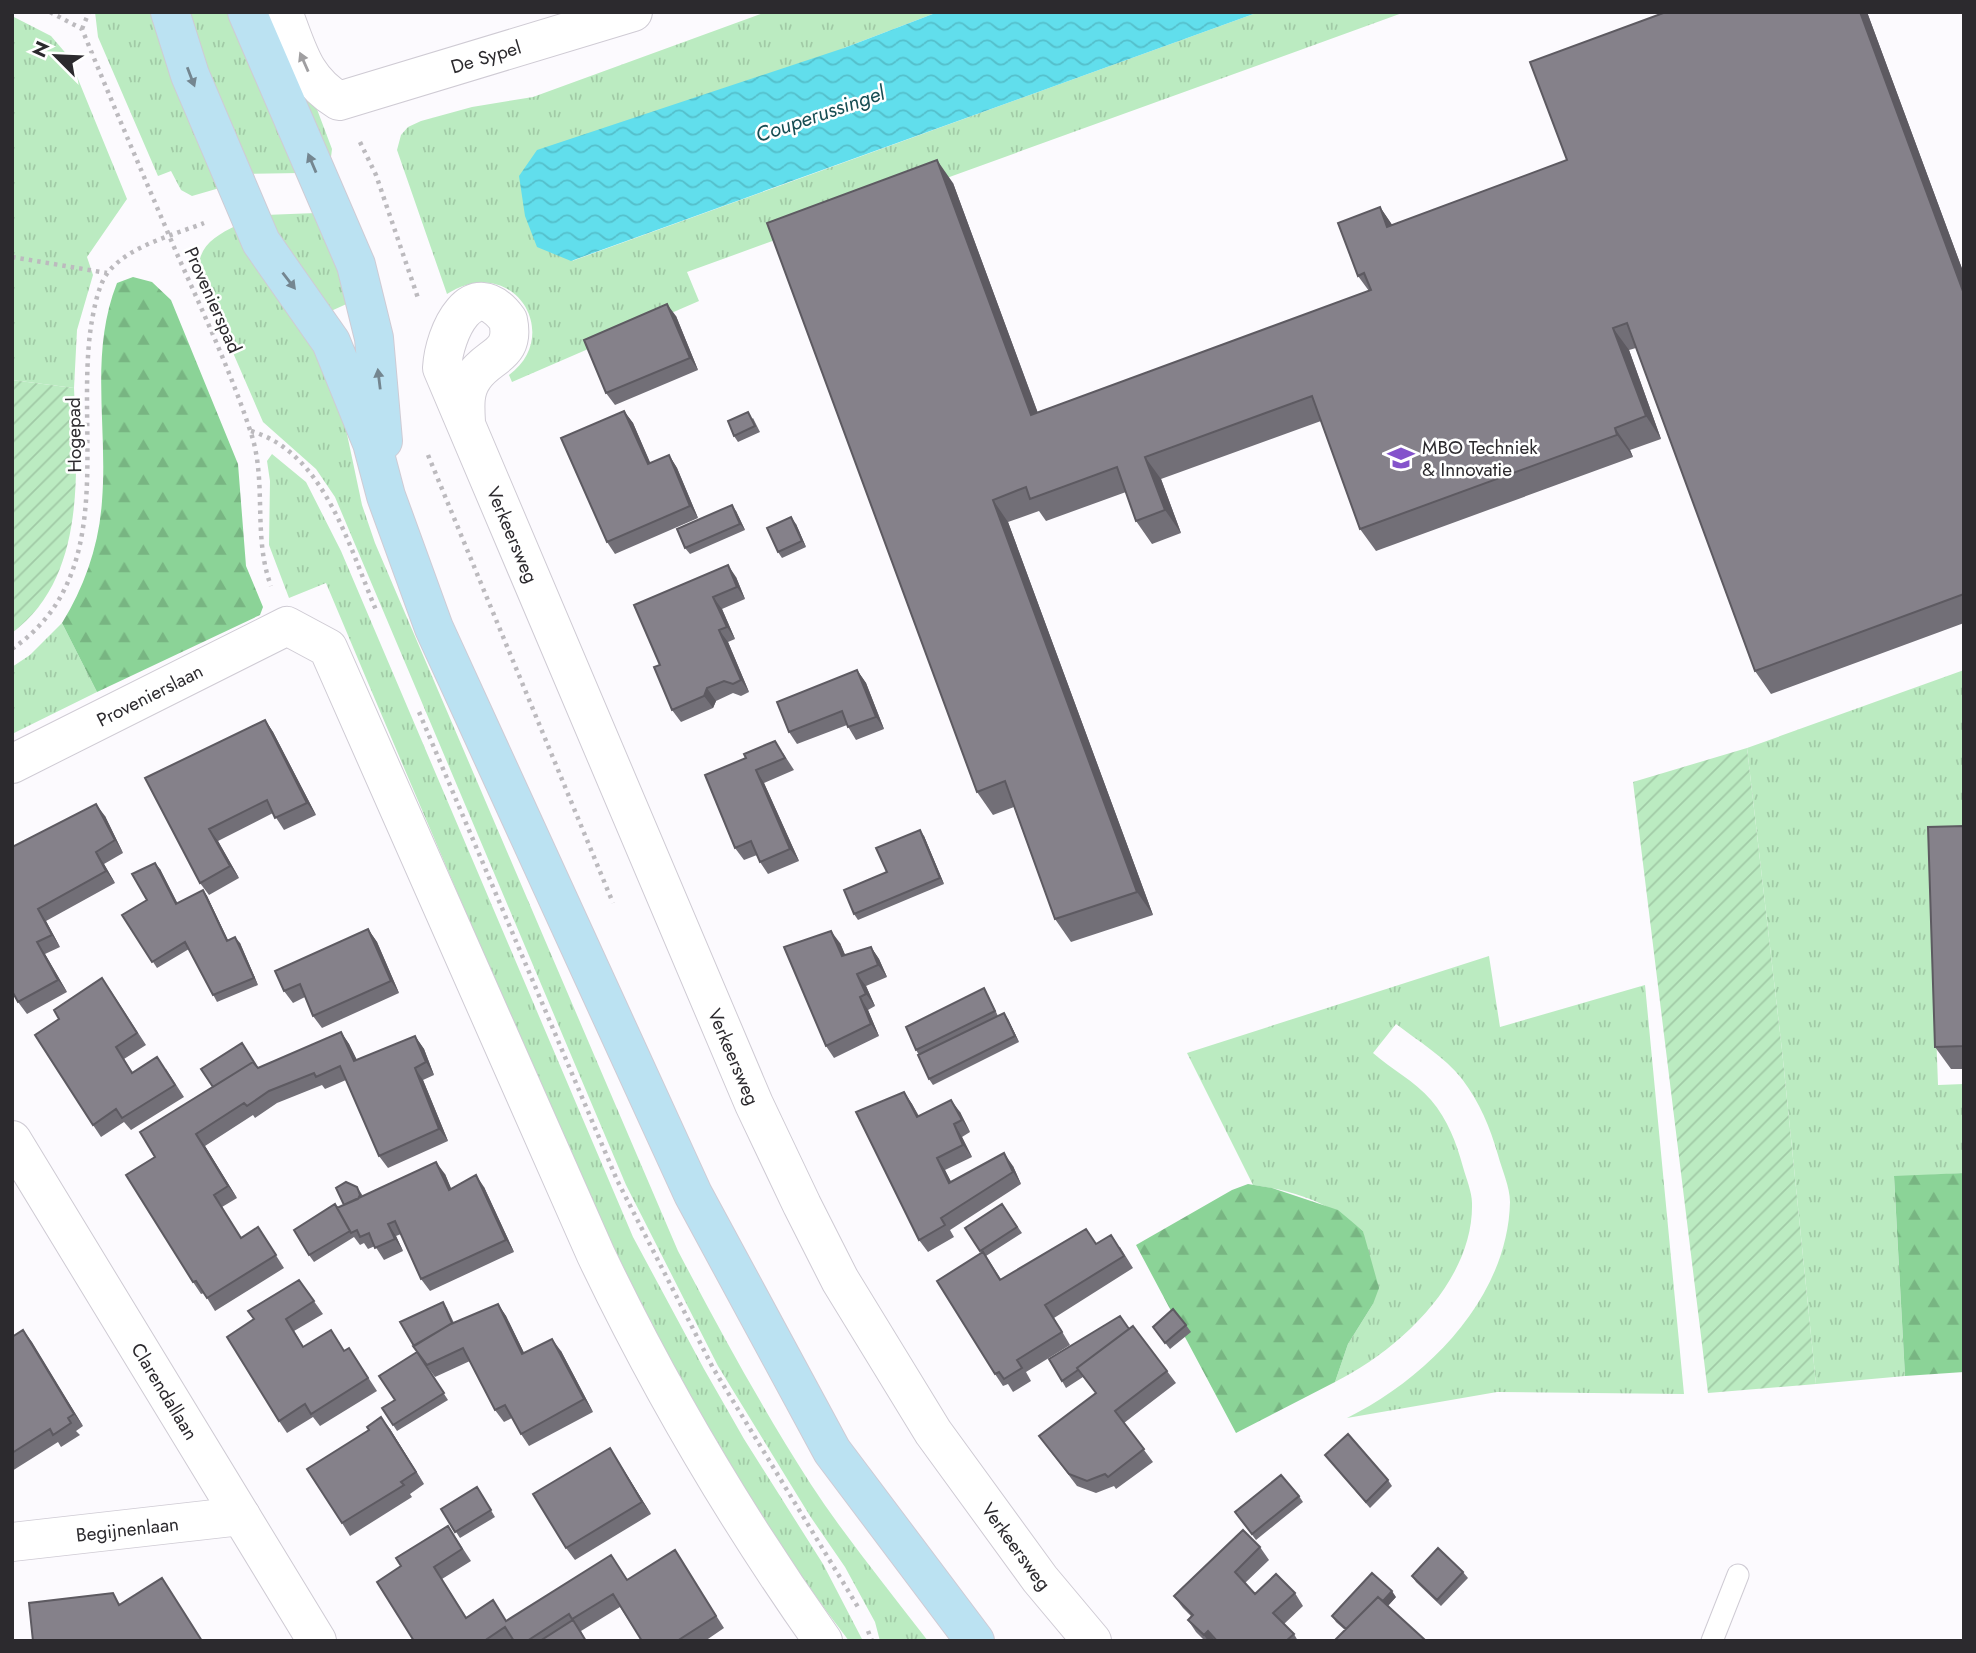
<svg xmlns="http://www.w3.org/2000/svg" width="1976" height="1653" viewBox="0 0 1976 1653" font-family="Jost,sans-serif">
<defs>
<pattern id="grass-tufts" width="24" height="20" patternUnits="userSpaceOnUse" patternTransform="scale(1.75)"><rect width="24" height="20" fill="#bbebc1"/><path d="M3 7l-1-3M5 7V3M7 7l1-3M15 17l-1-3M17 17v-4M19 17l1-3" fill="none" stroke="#a1caa6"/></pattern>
<pattern id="forest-firs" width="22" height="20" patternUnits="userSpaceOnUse" patternTransform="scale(1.75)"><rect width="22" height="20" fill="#8bd397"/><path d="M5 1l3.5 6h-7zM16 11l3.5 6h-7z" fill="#78b582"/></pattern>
<pattern id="garden-furrows" width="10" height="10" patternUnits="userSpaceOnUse" patternTransform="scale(1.75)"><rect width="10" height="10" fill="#bbebc1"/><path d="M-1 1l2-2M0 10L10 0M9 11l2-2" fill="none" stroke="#a1caa6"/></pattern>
<pattern id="water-waves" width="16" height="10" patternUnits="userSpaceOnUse" patternTransform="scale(1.75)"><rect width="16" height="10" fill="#61deec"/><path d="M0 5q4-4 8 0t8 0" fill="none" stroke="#54bfcb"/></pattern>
</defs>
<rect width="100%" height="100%" fill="#fcfafe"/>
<path fill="url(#grass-tufts)" d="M95,12H157L223,187L192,196L181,190L171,171L158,176L98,37Z
M184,12H231L300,173L245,174Z
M268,12L315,104L332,149L331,157L324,162Z
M766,12H938L844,48L572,261L1259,12H1405L687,272L699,301L512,382L509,375C564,335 513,252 447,294L397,150L401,135L408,127L421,121L472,107L533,97Z
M12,16L51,36L69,57L127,199L87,257L93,275L77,330L74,388L12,380Z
M316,213L351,302L331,311L265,215Z
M237,225L300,321L340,401L362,505L375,543L678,1251C719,1329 762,1408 810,1483C846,1538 888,1589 928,1641H880L875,1622L845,1567L810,1516L718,1366L626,1185L335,497L316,469L263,422L201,279C193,249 213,237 237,225Z
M272,454L306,482L341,551L633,1237L704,1369L744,1439L823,1564L863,1641H849C700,1448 600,1227 505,1004C445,864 385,724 326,583L289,598L269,545L270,481L267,461Z
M62,623L97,692L12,734V667L30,655Z
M1964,670V836L1929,838L1938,1085L1964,1084V1173L1894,1177L1905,1376L1816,1384L1782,1050L1747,748Z
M1489,956L1500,1027L1645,985L1684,1394L1497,1392L1347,1418C1428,1378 1508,1297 1510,1202C1510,1187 1502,1170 1498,1155C1490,1127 1480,1103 1462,1079C1445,1057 1418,1041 1396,1024L1373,1053C1391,1069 1415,1081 1431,1100C1448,1120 1456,1142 1463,1167C1466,1178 1472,1192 1472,1203C1474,1281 1399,1350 1335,1382L1348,1344L1373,1304L1363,1231C1329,1203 1297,1191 1253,1185L1187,1053Z"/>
<path fill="url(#forest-firs)" d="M133,277L152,282L171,300L238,464L246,566L263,607L260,615L97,692L62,623C85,586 99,545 102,501C108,427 89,354 117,283Z
M1964,1173V1372L1905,1376L1894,1176Z
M1248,1184L1272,1188L1338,1210L1363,1231L1379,1288L1373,1304L1348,1344L1335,1382L1236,1433L1136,1245L1232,1190Z"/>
<path fill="url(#garden-furrows)" d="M12,380L74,388C77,470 87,577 12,633Z
M1747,748L1782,1050L1816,1384L1708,1393L1633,782Z"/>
<path fill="url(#water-waves)" d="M938,12H1259L571,261L537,247L525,216L519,176L537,150L844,48Z"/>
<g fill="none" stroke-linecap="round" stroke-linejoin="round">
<defs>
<path id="lane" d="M1712,1641L1738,1575"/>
<g id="street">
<path id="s1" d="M283,12C298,50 303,79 339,101L633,12"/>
<path id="s2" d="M466,422C465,406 464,391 473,378C488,354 516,357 508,320C472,271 444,333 442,368L754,1104L802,1205L840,1280L933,1432L1040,1579L1092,1641"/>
<path id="s3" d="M12,764L287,626L328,648L596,1255C661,1391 736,1518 823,1641"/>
<path id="s4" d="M12,1140L317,1641"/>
<path id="s5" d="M12,1542L241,1516"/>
</g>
<path id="secondary" d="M170,12L190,75L261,242L331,342L372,443L386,496L434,628L693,1194L832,1451L975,1641
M247,12L356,265L374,338L383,441"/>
</defs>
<use href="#lane" stroke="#cfcbd4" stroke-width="23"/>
<use href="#street" stroke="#cfcbd4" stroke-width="40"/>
<use href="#secondary" stroke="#cfcbd4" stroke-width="40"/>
<path stroke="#bcbabe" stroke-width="4.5" stroke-dasharray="3.5 5" stroke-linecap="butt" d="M50,12L82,29C113,105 145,179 177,254C203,312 230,370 250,430C268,481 252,535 271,586
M82,29L89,12
M360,142L376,175L418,298
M12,257L107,273
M251,431C325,453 349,547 376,610
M428,455L613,903
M12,649C120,575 75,435 91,326C94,309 98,284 109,271C131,245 174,235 204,223
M419,712L617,1180L713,1368L858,1607
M868,1631L872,1641"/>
<use href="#lane" stroke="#fff" stroke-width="21"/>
<use href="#street" stroke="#fff" stroke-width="38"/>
<use href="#secondary" stroke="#bbe2f2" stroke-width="38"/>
</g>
<path fill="#726f77" d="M1666,12H1867L1964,274V623L1771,694L1755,671L1636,348L1629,350L1661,439L1630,450L1633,457L1376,551L1360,529L1321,421L1161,479L1181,533L1152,544L1136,521L1126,492L1046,521L1039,511L1008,522L1153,915L1071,942L1055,919L1014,807L993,815L977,792L953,183L1038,413L1369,291L1358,276L1380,207L1392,225L1567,160Z
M676,316L698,370L615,405L606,393Z
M624,411L633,423L650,463L669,455L677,468L698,518L615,554L607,542Z
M753,418L760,432L738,442L734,436Z
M736,511L745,530L690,554L685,548Z
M796,524L806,547L782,558L778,552Z
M736,577L745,599L722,609L735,639L728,642L749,692L741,696L733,693L716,701L713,708L681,722L672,710L660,665L634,605Z
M857,670L866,683L884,729L856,740L847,725L797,744L789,732Z
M265,720L273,732L316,815L284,830L273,813L218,841L239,878L209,895L200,883L145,778Z
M783,753L794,770L764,783L799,861L768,874L760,862L757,855L744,860L735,848L705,775Z
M105,816L123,853L104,864L115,883L46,921L60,947L45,954L67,992L27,1014L18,1002L12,847Z
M1964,826V1069H1951L1935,1047Z
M924,836L944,884L858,920L854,914L887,872Z
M160,869L177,903L203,890L207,896L228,940L240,943L258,985L217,1002L189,949L157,968L122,915L147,900Z
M368,929L377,942L399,993L322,1028L313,1016L305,997L293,1003L284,991Z
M840,943L845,955L871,947L879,959L887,977L866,986L875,1006L868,1010L879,1036L834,1058L826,1046Z
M111,991L146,1045L124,1059L133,1073L166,1069L184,1097L131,1130L124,1122L101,1137L93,1125Z
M988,995L998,1016L1008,1019L1019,1042L933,1085L929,1079L919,1055L916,1050Z
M341,1032L349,1044L357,1060L415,1036L424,1049L434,1075L423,1080L448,1141L388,1168L379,1156L346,1080L325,1089L322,1085L277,1103L255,1118L253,1115L205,1146L237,1198L222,1207L241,1238L258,1227L284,1268L215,1311L204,1293L201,1294L193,1282L155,1157L213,1087L242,1043L258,1068Z
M904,1092L912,1104L919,1116L960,1112L970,1132L962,1137L972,1157L945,1170L951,1182L1013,1166L1021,1184L950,1230L954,1237L928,1252L919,1240Z
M445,1174L451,1189L484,1187L514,1252L430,1291L421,1279L401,1234L396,1236L403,1251L384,1260L375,1246L368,1249L364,1243L360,1245L354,1237L314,1262L309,1255L337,1208L344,1205L357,1187L363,1196Z
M1002,1204L1022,1233L986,1256L1001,1279L1097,1244L1120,1247L1133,1268L1054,1318L1070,1345L1026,1372L1031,1381L1013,1392L1008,1384L1003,1386L995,1374L982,1253L965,1228Z
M299,1280L323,1314L294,1331L304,1347L339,1342L344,1351L349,1348L377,1391L320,1426L313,1417L287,1433L279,1421L254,1319Z
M443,1302L447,1308L454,1323L498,1304L506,1316L524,1353L561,1351L593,1412L529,1446L521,1434L512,1418L504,1422L495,1410L470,1361L435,1377L421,1358L448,1400L397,1431L382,1408L395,1400L417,1352Z
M1186,1325L1191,1332L1170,1349L1153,1327Z
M1129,1329L1167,1371L1176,1383L1124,1423L1153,1462L1116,1489L1114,1486L1096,1493L1077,1486L1039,1436L1096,1393L1083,1377L1066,1388L1062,1381Z
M23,1330L83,1426L76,1431L80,1435L61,1447L58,1442L12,1471V1337Z
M390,1429L424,1484L410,1494L412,1497L350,1536L342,1523Z
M1325,1455L1388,1480L1392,1486L1370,1508Z
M618,1461L651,1514L575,1560L566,1548Z
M477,1487L495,1517L460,1538L441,1509Z
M1299,1496L1303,1502L1256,1540L1235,1512Z
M456,1538L471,1561L442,1579L466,1617L507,1620L611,1555L627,1580L683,1563L724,1628L705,1641H642L620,1607L581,1631L586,1641H514L513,1640L512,1641H414L401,1566Z
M1260,1547L1269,1560L1245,1583L1255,1594L1295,1593L1303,1606L1284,1624L1294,1634L1298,1641H1205L1196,1632L1188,1620L1191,1616L1183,1608L1174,1596Z
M1463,1572L1468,1578L1441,1606L1416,1582L1412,1576Z
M1396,1597L1388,1606L1345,1630L1336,1622L1332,1616Z"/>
<path fill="#5d5a61" d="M1860,12H1867L1964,274V294Z
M937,160L953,183L1047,438L1031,415Z
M1380,207L1395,229L1387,227Z
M667,304L676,316L698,370L690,358Z
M1613,328L1629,350L1661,439L1646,416Z
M624,411L633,423L656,476L648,464Z
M1615,428L1630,450L1633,457L1617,435Z
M669,455L677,468L698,518L690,506Z
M1145,457L1161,479L1181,533L1165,510Z
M993,500L1008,522L1153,915L1137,892Z
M732,505L736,511L745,530L740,524Z
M791,517L796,524L806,547L802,541Z
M728,565L736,577L745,599L737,587Z
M713,597L722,609L735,639L727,627Z
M719,630L728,642L749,692L741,680Z
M857,670L866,683L884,729L876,717Z
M707,688L716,701L713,708L704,696Z
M265,720L273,732L316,815L307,803Z
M756,770L764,783L799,861L790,849Z
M96,804L105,816L123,853L115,840Z
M209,829L218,841L239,878L230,866Z
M920,830L924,836L944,884L940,878Z
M96,852L104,864L115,883L106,871Z
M155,863L160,869L181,910L176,904Z
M203,890L207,896L231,947L227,941Z
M38,909L46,921L60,947L52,935Z
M368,929L377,942L399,993L391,981Z
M831,931L840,943L851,968L842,956Z
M235,937L240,943L258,985L254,978Z
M37,942L45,954L67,992L58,980Z
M871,947L879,959L887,977L878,965Z
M857,974L866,986L875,1006L866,994Z
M860,997L868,1010L879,1036L871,1024Z
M1004,1013L1008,1019L1019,1042L1015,1036Z
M341,1032L349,1044L363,1073L354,1061Z
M415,1036L424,1049L434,1075L426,1062Z
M415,1068L423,1080L448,1141L439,1129Z
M904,1092L912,1104L925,1129L917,1117Z
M951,1100L960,1112L970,1132L962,1120Z
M954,1124L962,1137L972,1157L963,1145Z
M196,1134L205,1146L237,1198L228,1186Z
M1004,1153L1013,1166L1021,1184L1013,1172Z
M937,1158L945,1170L958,1195L949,1183Z
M436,1162L445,1174L457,1202L449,1190Z
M476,1175L484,1187L514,1252L506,1240Z
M388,1224L396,1236L403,1251L395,1239Z
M498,1304L506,1316L531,1367L522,1354Z
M23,1330L32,1342L83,1426L74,1414Z
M552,1339L561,1351L593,1412L584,1399Z
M381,1417L390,1429L424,1484L416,1472Z
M610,1448L618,1461L651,1514L642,1502Z
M1392,1591L1396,1597L1356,1640L1351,1634Z
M1208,1631L1215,1641H1208L1204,1635Z"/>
<path fill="#85818a" stroke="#5d5a61" stroke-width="2" d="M1666,12H1860L1964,294V594L1755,671L1627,323L1613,328L1646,416L1615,428L1617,435L1360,529L1312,396L1145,457L1165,510L1136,521L1117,467L1030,499L1026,487L993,500L1137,892L1055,919L1005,781L977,792L767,223L937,160L1031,415L1371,290L1364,273L1358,276L1338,223L1380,207L1387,227L1567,160L1530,62Z
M667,304L690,358L606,393L584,340Z
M624,411L648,464L669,455L690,506L607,542L561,438Z
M748,412L755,426L734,436L728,421Z
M732,505L740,524L685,548L677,529Z
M791,517L802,541L778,552L767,528Z
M728,565L737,587L713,597L727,627L719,630L741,680L733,684L724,681L707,688L704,696L672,710L654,667L660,665L634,605Z
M857,670L876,717L848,727L842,711L789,732L777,702Z
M265,720L307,803L275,818L267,800L209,829L230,866L200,883L145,778Z
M775,741L785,758L756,770L790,849L760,862L751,841L735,848L705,775L746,758L744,754Z
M96,804L115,840L96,852L106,871L38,909L52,935L37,942L58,980L18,1002L12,991V847Z
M1964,826V1046L1935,1047L1928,827Z
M920,830L940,878L854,914L844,890L887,872L876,848Z
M155,863L176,904L203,890L227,941L235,937L254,978L213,995L185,942L152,962L122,915L147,900L132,874Z
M368,929L391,981L313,1016L300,984L284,991L275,971Z
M831,931L842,956L871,947L878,965L857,974L866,994L860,997L871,1024L826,1046L784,947Z
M102,978L137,1033L116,1047L132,1073L157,1057L175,1085L122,1118L116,1109L93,1125L35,1035L59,1019L54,1010Z
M984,988L995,1011L916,1050L906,1027Z
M1004,1013L1015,1036L929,1079L918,1055Z
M341,1032L354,1061L415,1036L426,1062L415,1068L439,1129L379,1156L340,1066L316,1077L314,1073L269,1091L247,1106L244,1103L196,1134L228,1186L214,1195L241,1238L258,1227L276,1255L207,1298L196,1281L193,1282L126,1175L155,1157L140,1132L253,1062L258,1068Z
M242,1043L257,1067L253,1062L213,1087L201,1069Z
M904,1092L917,1117L951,1100L962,1120L954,1124L963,1145L937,1158L949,1183L1004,1153L1013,1172L941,1218L945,1225L919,1240L856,1112Z
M436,1162L449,1190L476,1175L506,1240L421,1279L395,1221L388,1224L395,1239L375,1248L369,1233L360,1237L357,1230L351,1233L337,1208Z
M346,1182L357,1187L360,1195L358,1199L344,1205L336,1188Z
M335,1204L350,1231L309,1255L294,1230Z
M1002,1204L1017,1227L980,1251L965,1228Z
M1086,1229L1096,1244L1111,1235L1124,1256L1045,1305L1062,1332L1017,1360L1022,1368L1004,1379L999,1372L995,1374L937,1281L983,1252L1000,1280Z
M299,1280L314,1301L286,1319L303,1347L331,1330L344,1351L349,1348L368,1378L311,1414L305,1404L279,1421L227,1337L254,1319L248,1311Z
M443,1302L452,1323L414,1346L400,1322Z
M498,1304L522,1354L552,1339L584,1399L521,1434L505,1405L495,1410L463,1348L427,1365L413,1346L451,1324Z
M1173,1309L1186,1325L1165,1343L1153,1327Z
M1120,1316L1129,1329L1077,1368L1078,1370L1062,1381L1049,1359Z
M1133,1326L1167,1371L1115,1411L1144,1449L1108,1477L1105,1474L1087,1481L1069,1474L1039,1436L1096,1393L1077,1368Z
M23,1330L74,1414L68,1418L71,1423L53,1435L50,1429L12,1453V1337Z
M417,1352L444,1393L393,1425L382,1408L395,1400L379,1376Z
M381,1417L416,1472L401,1482L404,1485L342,1523L307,1469L369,1430L367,1427Z
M1348,1434L1388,1480L1366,1502L1325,1455Z
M610,1448L642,1502L566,1548L533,1494Z
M1281,1475L1299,1496L1252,1534L1235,1512Z
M477,1487L491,1510L455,1532L441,1509Z
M448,1526L462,1549L434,1567L466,1618L493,1600L506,1621L611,1555L627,1580L675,1550L716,1616L677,1641H642L613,1594L572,1619L569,1614L527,1641H514L505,1627L484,1641H414L377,1582L401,1566L396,1558Z
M1243,1530L1260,1547L1235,1572L1255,1594L1276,1574L1295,1593L1273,1613L1294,1634L1286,1641H1217L1208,1631L1204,1635L1188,1620L1193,1615L1174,1596Z
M1438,1548L1463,1572L1437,1600L1412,1576Z
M1372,1573L1392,1591L1383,1601L1378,1597L1346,1629L1332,1616Z
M162,1578L202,1641H33L29,1603L113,1593L119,1605Z
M1378,1597L1425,1640V1641H1334Z
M573,1620L586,1641H540Z"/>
<defs><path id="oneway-solid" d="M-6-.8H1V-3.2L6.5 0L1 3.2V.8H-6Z" transform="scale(1.75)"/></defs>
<use fill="#a09fa1" href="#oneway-solid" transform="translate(304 62) rotate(-114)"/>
<g fill="#748690">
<use href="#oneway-solid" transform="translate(191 77) rotate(69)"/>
<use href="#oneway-solid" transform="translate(312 163) rotate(-113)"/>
<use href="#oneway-solid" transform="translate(289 281) rotate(52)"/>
<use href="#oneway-solid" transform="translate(379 379) rotate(-97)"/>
</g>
<defs>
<symbol id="university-bare" viewBox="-9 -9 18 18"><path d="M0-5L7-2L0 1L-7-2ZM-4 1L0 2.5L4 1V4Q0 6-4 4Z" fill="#8453cb" stroke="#fff" stroke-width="2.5" paint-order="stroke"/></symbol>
</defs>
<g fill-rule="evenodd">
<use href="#university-bare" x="1382" y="439" width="38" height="38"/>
</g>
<g text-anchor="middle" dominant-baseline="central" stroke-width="5" stroke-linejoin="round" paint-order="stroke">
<g font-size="19" fill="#2c2a2e" stroke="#fff">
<text stroke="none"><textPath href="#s1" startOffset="261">De Sypel</textPath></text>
<text transform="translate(213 300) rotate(66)">Provenierspad</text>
<text transform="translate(74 435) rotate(-91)">Hogepad</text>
<text stroke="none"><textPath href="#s2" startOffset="415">Verkeersweg</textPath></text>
<text stroke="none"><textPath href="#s3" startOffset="154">Provenierslaan</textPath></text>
<text stroke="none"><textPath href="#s2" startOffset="982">Verkeersweg</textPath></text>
<text stroke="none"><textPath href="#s4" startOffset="294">Clarendallaan</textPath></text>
<text stroke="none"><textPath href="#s5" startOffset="116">Begijnenlaan</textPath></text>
<text stroke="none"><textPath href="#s2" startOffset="1549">Verkeersweg</textPath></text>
</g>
<g font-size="19" fill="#2c2a2e" stroke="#fff" text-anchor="start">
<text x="1422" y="447">MBO Techniek<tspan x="1422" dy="22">&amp; Innovatie</tspan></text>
</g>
<g font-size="21" font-style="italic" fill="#174e54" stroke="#fff">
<text transform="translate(820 114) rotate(-19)">Couperussingel</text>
</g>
</g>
<rect width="1976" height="1653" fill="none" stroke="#2c2a2e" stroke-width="28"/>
<g transform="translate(56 56) rotate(294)" stroke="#ffffff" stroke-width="5" paint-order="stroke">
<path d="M0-5L12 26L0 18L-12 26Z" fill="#2c2a2e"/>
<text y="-10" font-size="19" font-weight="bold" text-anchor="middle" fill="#2c2a2e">N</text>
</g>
</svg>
